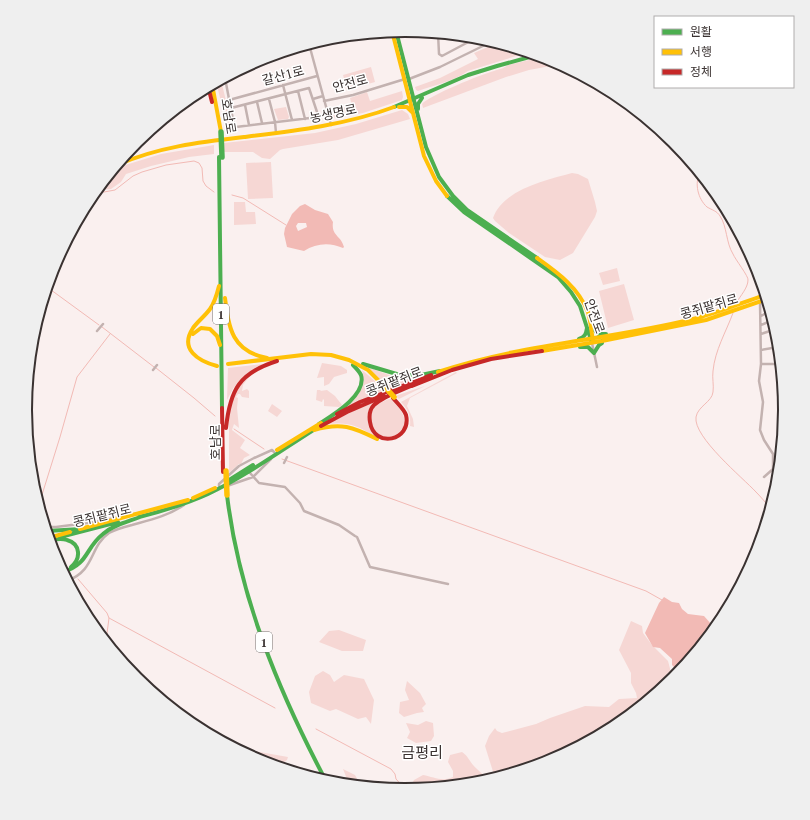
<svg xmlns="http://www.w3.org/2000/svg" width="810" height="820" viewBox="0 0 810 820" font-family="'PT Serif','Noto Sans KR',serif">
<rect width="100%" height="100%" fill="#faf0ef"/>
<path fill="#f6d7d4" d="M497,43L529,52L468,71C454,81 435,85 418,91L416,90L415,87L440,78L478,59L474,53Z
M542,57L551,59L570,69L556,65L529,70L506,77L423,108L422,104C428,96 482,74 494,71C499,69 503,69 508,65Z
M371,67L375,82L347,90L343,75Z
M221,80L227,105L231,134H227L225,117L216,82Z
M402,91L403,97L402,100L363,113L337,118L333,117L331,110L352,106L350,98L367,92L370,101Z
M286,107L289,117L288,119L278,120L274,109Z
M402,110L408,114L410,119L338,140L283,149L280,150L270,159L262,158L253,152H224V143L315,133L356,124Z
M214,145V154L189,157L151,166L126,174L121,182L111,189L96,190L105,180C113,180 116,173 119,167L161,154Z
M271,162L273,198L248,199L246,163Z
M572,173L578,174L588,179L595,202L597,211L595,217L573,253L560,260L545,257L509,233L495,221L493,218C503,189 547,180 572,173Z
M234,202H245L246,212H255L256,224L234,225Z
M617,268L620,281L603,285L599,273Z
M624,284L634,320L608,328L599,291Z
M322,363L341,366L347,370V373L334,377L329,384L324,386V377L317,378Z
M263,364L234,387L227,400L228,368Z
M367,367L395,377L419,378L390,389Z
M362,370L375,381L384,392L345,407C354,398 366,384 362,370Z
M456,372L457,373L410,398L407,406L413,419L414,427L410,426C411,415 408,410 401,402Z
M252,373L243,385L242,391L247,389L249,391V398L242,397L240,394H238L236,397L238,398L237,408L239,428L234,424L232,430L245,440L240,448L250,455L244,458L241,464H239L229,473V416L234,393Z
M425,386L399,399L395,396Z
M317,390H321L320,391L327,390L335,396L342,405L339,407L324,406V400L323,399L322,402L316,400Z
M389,399H391C395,404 401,409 403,415C407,423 403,434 394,437C391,438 387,438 384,439C375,432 366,422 373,410C376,404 384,401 389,399Z
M373,403L369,410L373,435C355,425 349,422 328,424L355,410Z
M272,404L282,411L277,417L268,411Z
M631,621L642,626L643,633L652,645L668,661L673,680L616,726L550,761L495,778L485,746L489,736L495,728L497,731L502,733L536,724L550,718L585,706L609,707L619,699L637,698L636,693L631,683V673L619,650Z
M339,630L366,640L363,651H342L319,642L329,631Z
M323,671L330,675L334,682L344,675L364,679L374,700L371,724L366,717L358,719L336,709L330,711L311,703L309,692L315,676Z
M407,681L420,693L426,704L422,708L424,712L417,713L404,717L399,713L400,702L409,700L405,690Z
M426,721L433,723L434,736L431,741L416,743L407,738L410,732L406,723L418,725Z
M254,751L288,757L287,760L278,767L259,761L249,755Z
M462,752C467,755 469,760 473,765C477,770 484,774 487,780L479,783L410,790L409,788L414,780L423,775C434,777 442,782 453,777V771L448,762L450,755Z
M343,769L355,775L361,786L349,784Z"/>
<path fill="#f2bab5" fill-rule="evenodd" d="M305,204L315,210L328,214L333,222C331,236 341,235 344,247L343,248C330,242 316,243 304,251L287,247L284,234L285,228L292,214L300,206ZM298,223H306L307,227L298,231L296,226Z
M664,597L672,602L679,603L682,609L688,614L704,616L712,625H717L679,672L672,665V659L660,648L653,647L645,633L659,603Z"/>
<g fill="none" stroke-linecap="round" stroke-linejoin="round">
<path stroke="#f2bab5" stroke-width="1" d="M700,173C694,183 698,199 707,207C712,210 717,211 720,216C727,226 726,243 733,254C735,259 749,277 748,280C748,288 740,296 737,302
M93,194L115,190L133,176L142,172L166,165L194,161L199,163L202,168L203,181L206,186L214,192
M232,195L243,198L286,225
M47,287L99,325
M733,313C726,332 715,350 713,371C712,378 714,385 713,392C712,402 698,406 696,417C693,437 743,478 756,492C761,497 766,503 770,508
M102,327L154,367
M156,368L194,398L215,416
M234,429L264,449
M282,459L646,591L662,600
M42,516L41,498L60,437L77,377L110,334
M55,551L65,564
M78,579L107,613L109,618L106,641
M109,618L275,708
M316,729L391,769L395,774L396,779L406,790"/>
<path stroke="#c3b2b0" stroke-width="2.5" d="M438,33L439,54L442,56L474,39L473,37
M438,37L447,34
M309,44L331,125
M225,78L234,125L236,127L310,118L317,117L318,115L309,88L231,108
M409,79L440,67L493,41
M283,85L292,120
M298,91L305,119
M269,99L275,122L276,133
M313,99L323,96
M229,100L317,76
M324,101L353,95L405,79
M257,102L262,123
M245,105L249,125
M760,302L761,364L759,381L763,402L760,430L764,440L773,454V469L764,477
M761,316L770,311
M761,325L773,320
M97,331L103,324
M761,334L776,329
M592,343L597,367
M777,344L779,350
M761,350L778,347
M761,364H781
M153,370L157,365
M284,463L287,457
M250,473L259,483L285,487L300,503L304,511L339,525L355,536L357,537L370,567L448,584
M219,486V484L239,466L254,458L272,450L274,452
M227,486L253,477L271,459
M45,527H56L95,522L139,513
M67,581C96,570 89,547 109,533C116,529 124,527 132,525C150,520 168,516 184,505"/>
<path stroke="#4caf50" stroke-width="4" d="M396,31L426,147L439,177L453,196L467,210L537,258
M394,107L468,75L497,66L537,55
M418,109V104L422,98L421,96
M219,157L222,408
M447,196L464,212L558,277L571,292L580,306L591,340
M592,327L598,334H606
M579,339C585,337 586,334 587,328
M580,345V347H588L594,353L599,345L602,343V341
M363,364L400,375H421L440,371
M319,424C333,415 367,395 361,375C359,371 356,368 353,365
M226,482L253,465
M227,495C239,596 279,692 326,781
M139,517C163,511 186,504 208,494C246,476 280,451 315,429
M47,531L81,529
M60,537L118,522
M51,540C56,539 62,538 67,540C81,544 81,559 71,567
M63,572C89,564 85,548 103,534C113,525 127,522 140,517"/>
<path stroke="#ffc107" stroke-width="4" d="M392,31L424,156L436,181L447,196
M212,84L221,132
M399,107H407L412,112
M117,165C158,147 200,142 244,137C294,131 346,125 394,107
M537,258C558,273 578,287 588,312C591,321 591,331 593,340
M225,298C229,329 232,351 267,358
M193,334L201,328L210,329L217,336L220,345
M542,351L602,341L706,320L767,299
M228,364L311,354L331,355L349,360L368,370L386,388
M217,366C198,361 179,349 193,328C198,321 205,316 210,309C215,302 217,294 219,286
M438,372C521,344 609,340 693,319C717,313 741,303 765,295
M314,430C341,422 353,427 377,439
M277,450L321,423
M193,498L215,488
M80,529L188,500
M48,538L70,532"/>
<path stroke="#c62828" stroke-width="4" d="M208,86L212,102
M412,386L452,370L491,359L542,351
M393,398C397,403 404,409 406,415C412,441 374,449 370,422C369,416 369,410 374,405C385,395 400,391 413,385
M222,408L223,472
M337,414L360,402L431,375
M321,426L347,412L384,396
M226,428C230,390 239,373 277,361"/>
<path stroke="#4caf50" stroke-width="5.5" d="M221,132L222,157"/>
<path stroke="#ffc107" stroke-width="5.5" d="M386,388L394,397
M226,471L227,495"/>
</g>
<g text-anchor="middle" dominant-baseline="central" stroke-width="3" stroke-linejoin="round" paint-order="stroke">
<g fill="#fff" stroke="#75706f" stroke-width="1">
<rect x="213" y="304" width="16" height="20" rx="3"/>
<rect x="256" y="632" width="16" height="20" rx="3"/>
</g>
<g font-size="12" font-weight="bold" fill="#3a3231">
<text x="221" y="314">1</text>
<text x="264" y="642">1</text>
</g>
<g font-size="13" fill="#3a3231" stroke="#fff">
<text transform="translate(283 75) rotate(-15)">갈산1로</text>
<text transform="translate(350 83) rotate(-15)">안전로</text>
<text transform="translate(333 113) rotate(-12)">농생명로</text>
<text transform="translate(229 116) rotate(81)">호남로</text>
<text transform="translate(709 306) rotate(-16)">콩쥐팥쥐로</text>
<text transform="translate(595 316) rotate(70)">안전로</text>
<text transform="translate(394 381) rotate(-21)">콩쥐팥쥐로</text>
<text transform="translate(215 442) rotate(-90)">호남로</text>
<text transform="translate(102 515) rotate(-14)">콩쥐팥쥐로</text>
</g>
<g font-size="15" fill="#3a3231" stroke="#fff">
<text x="422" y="752">금평리</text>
</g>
</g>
<path d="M0 0H810V820H0ZM32 410a373 373 0 1 1 746 0a373 373 0 1 1-746 0Z" fill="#efefef" fill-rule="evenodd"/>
<path fill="none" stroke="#3a3231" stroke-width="2" d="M32 410a373 373 0 1 1 746 0a373 373 0 1 1-746 0Z"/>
<rect x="654" y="16" width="140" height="72" fill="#ffffff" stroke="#b0adad"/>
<rect x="662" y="29" width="20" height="6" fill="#4caf50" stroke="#b0adad"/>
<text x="690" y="36" font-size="12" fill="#3a3231">원활</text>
<rect x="662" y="49" width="20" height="6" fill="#ffc107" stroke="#b0adad"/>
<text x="690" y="56" font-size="12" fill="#3a3231">서행</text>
<rect x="662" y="69" width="20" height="6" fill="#c62828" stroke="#b0adad"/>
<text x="690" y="76" font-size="12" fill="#3a3231">정체</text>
</svg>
